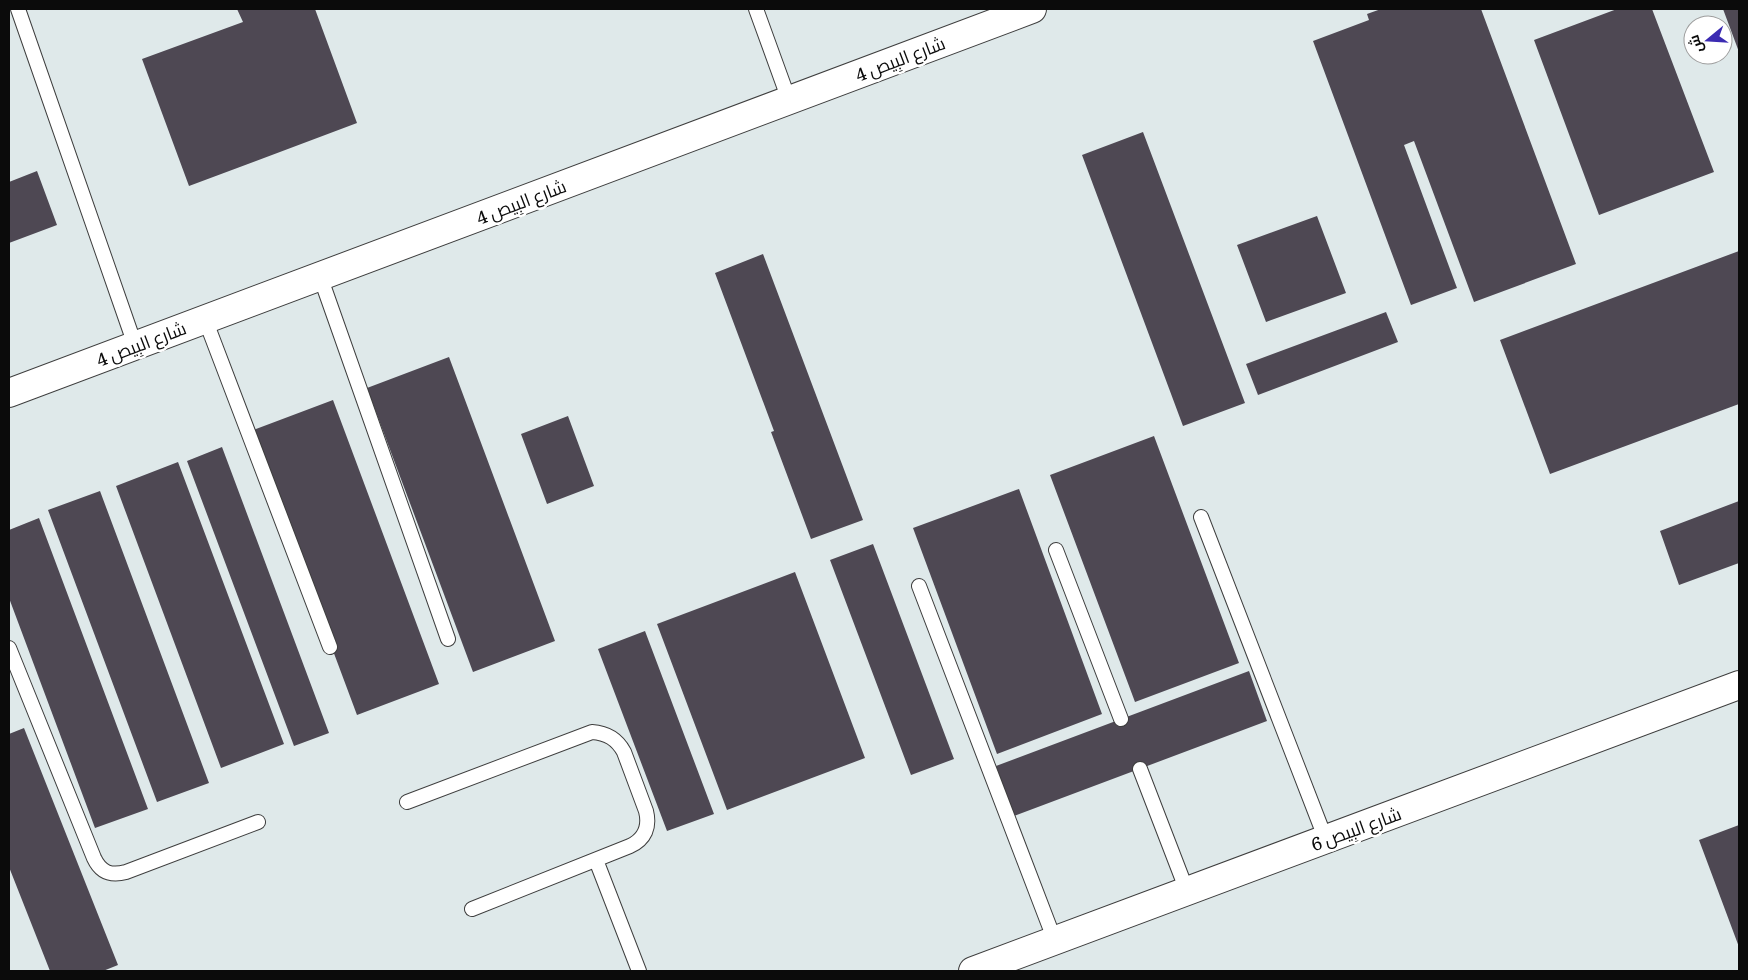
<svg xmlns="http://www.w3.org/2000/svg" width="1748" height="980" viewBox="0 0 1748 980" font-family="Literata,Cairo,serif">
<rect width="100%" height="100%" fill="#fdeafe"/>
<path fill="#dfe9ea" fill-rule="evenodd" d="M9,9H1739V971H9ZM1693,25H1723V55H1693Z"/>
<path fill="#4e4853" d="M237,9H315L357,123L189,186L142,59L243,22Z
M1381,9H1481L1576,264L1474,302L1414,141L1404,145L1457,288L1411,305L1313,41L1369,20L1367,14Z
M1617,9H1652L1714,172L1599,215L1534,40Z
M1723,9H1739V52Z
M1143,132L1245,403L1183,426L1082,155Z
M37,171L57,225L9,243V182Z
M1317,216L1346,293L1266,322L1237,245Z
M1739,251V404L1550,474L1500,340Z
M763,254L863,520L811,539L771,432L774,431L715,273Z
M1386,312L1398,342L1258,395L1246,364Z
M449,357L555,641L473,672L367,388Z
M333,400L439,684L357,715L251,431Z
M568,416L594,486L547,504L521,434Z
M1154,436L1239,663L1135,702L1050,475Z
M222,447L329,733L294,746L187,461Z
M178,462L284,744L221,768L116,486Z
M1019,489L1102,714L997,754L913,528Z
M100,491L209,783L157,802L48,510Z
M1739,501V563L1679,585L1660,531Z
M39,518L148,809L95,828L9,598V530Z
M873,544L954,759L911,775L830,560Z
M795,572L865,758L727,810L657,624Z
M645,631L714,814L667,831L598,649Z
M1249,671L1267,721L1014,816L996,766Z
M24,728L118,965L103,971H50L9,867V734Z
M1739,825V947L1699,840Z"/>
<g fill="none" stroke-linecap="round" stroke-linejoin="round">
<defs>
<path id="service" d="M18,9L135,345
M756,9L789,100
M320,276L448,639
M205,319L330,647
M1201,517L1326,840
M1056,550L1121,719
M919,586L1055,941
M9,648L94,858C101,873 111,876 126,872L258,822
M1140,769L1187,891
M407,802L592,732C607,733 617,739 624,752L646,811C650,827 645,839 630,846L472,909
M596,860L639,971"/>
<path id="minor" d="M9,393L1032,9
M973,971L1739,685"/>
</defs>
<use href="#service" stroke="#3e3e3e" stroke-width="16"/>
<use href="#minor" stroke="#3e3e3e" stroke-width="30"/>
<use href="#service" stroke="#fff" stroke-width="14"/>
<use href="#minor" stroke="#fff" stroke-width="28"/>
</g>
<g text-anchor="middle" dominant-baseline="central" stroke-width="5" stroke-linejoin="round" paint-order="stroke">
<g font-size="18" fill="#0b0b0b" stroke="#fff">
<text transform="translate(900 58) rotate(-21)">شارع البِيص 4</text>
<text transform="translate(521 201) rotate(-21)">شارع البِيص 4</text>
<text transform="translate(141 343) rotate(-21)">شارع البِيص 4</text>
<text transform="translate(1356 828) rotate(-20)">شارع البِيص 6</text>
</g>
</g>
<rect width="1748" height="980" fill="none" stroke="#0b0b0b" stroke-width="20"/>
<g transform="translate(1708 40) rotate(252)"><circle r="24" fill="#ffffff" stroke="#9d9d9d"/>
<path d="M0-4L9 19L0 12L-9 19Z" fill="#3b2bb2"/>
<text y="-8" font-size="14" font-weight="bold" text-anchor="middle" fill="#0b0b0b">ش</text>
</g>
</svg>
